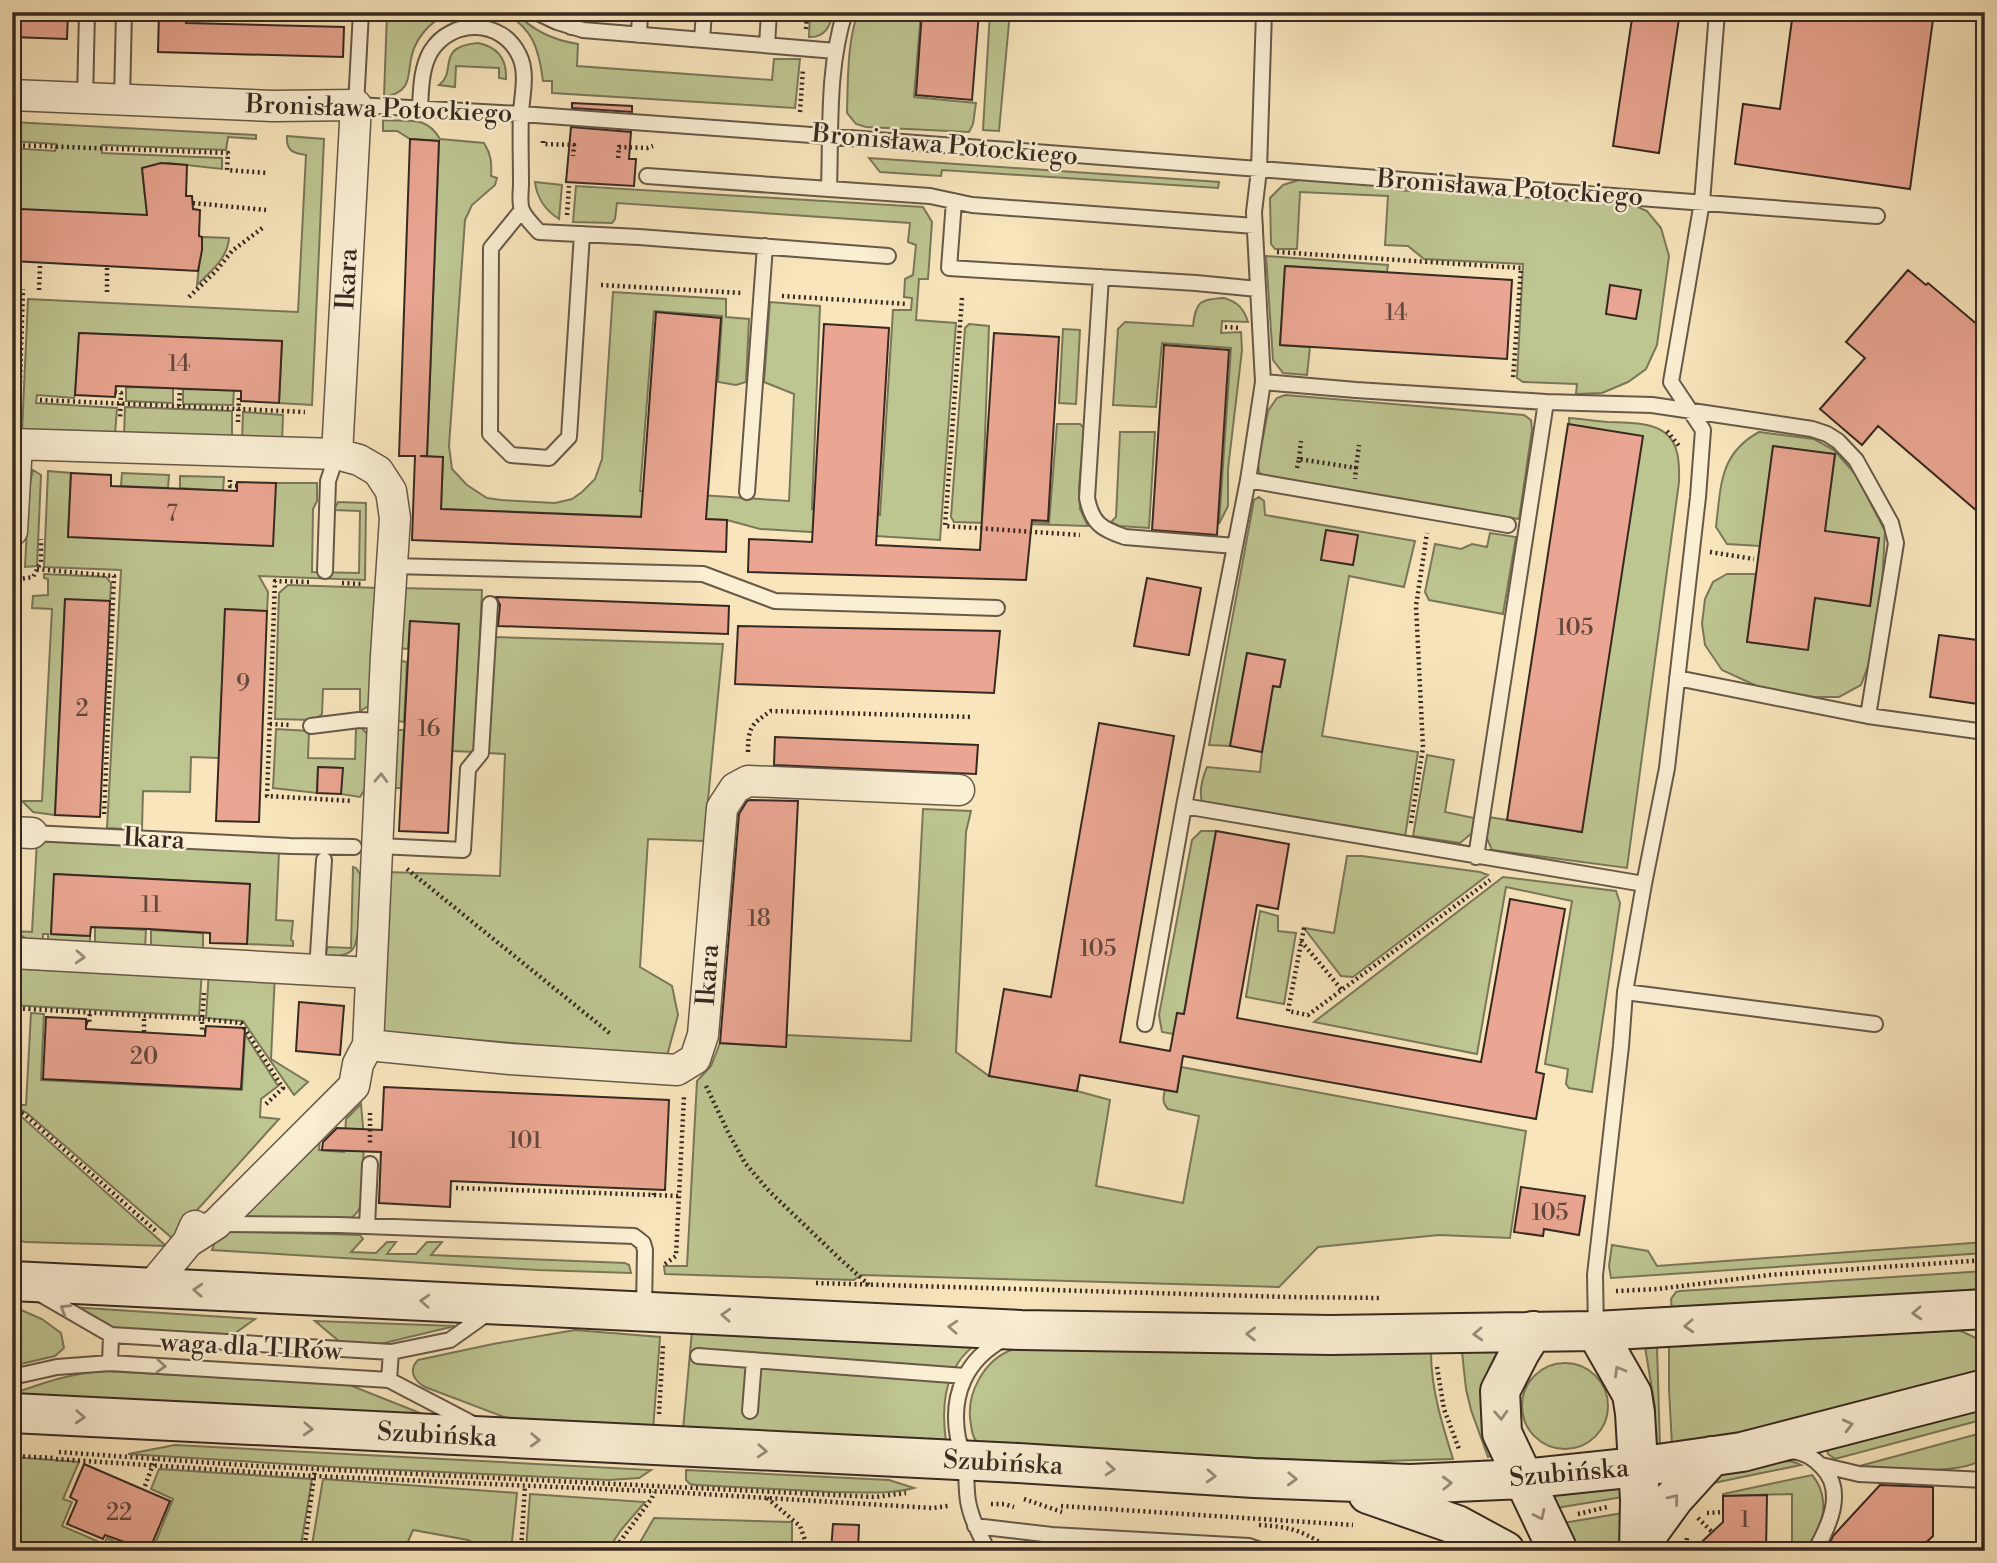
<svg xmlns="http://www.w3.org/2000/svg" width="1997" height="1563" viewBox="0 0 1997 1563" font-family="'Libre Bodoni',serif">
<rect width="100%" height="100%" fill="#f8e5bc"/>
<filter id="stains"><feTurbulence type="fractalNoise" baseFrequency=".00286" numOctaves="4"/><feColorMatrix values="0 0 0 0 .2 0 0 0 0 .09 0 0 0 0 .02 0 0 0 .5 -.17"/></filter>
<radialGradient id="worn" r=".72"><stop offset=".6" stop-color="#630" stop-opacity="0"/><stop offset="1" stop-color="#630" stop-opacity=".3"/></radialGradient>
<path fill="#bdc591" stroke="#7a7759" stroke-width="2" d="M387,12H451C435,19 423,29 415,46C404,69 418,91 384,97Z
M503,12H516C532,31 553,40 578,44L577,66L772,80L774,59H800L795,108L552,93V81H543C539,49 533,28 503,12Z
M810,12H834C830,26 825,38 809,37Z
M858,12H921L914,97L976,103L973,124L969,132L866,127L856,124L847,113C848,80 847,43 858,12Z
M990,12H1010L999,131L983,130Z
M478,43C498,47 507,59 506,79L499,78V68L456,66L455,87L439,85C458,71 434,47 478,43Z
M383,120C409,122 426,115 440,139L484,143C491,154 492,163 491,176L497,178L495,185L472,205L465,220L449,446L452,469L467,485L487,498L501,500L555,503L572,499L582,492L595,479L602,459L613,292L726,299V317L749,319L746,382L736,385L718,382L722,316L654,311L640,491L789,501L794,394L764,382L770,302L820,306L812,509L880,515L893,310H911L912,298L904,297L905,279L913,275L916,245L908,242L910,223L617,203L615,219L612,223L573,222L576,186L923,207L932,222L928,279H919L916,320L956,323L940,540L760,529L727,520L441,509L443,458L427,456L439,141L410,139L397,131H383Z
M12,122L256,135V139L228,137L226,150L102,145V153L222,158V169L168,163L142,168L145,196H147V217L89,212L21,214L12,213V148L55,151L56,144L12,141Z
M287,136L324,139L312,405L279,403L282,341L79,333L75,395L74,398L37,395L36,403L117,408L115,435L22,432L28,299L298,312L306,155C294,153 286,152 287,136Z
M869,158L1219,182L1218,188L942,170L941,176L880,172Z
M1302,179L1390,185L1396,190L1413,191L1416,188L1624,201L1647,211L1661,228L1669,256L1657,345L1646,369L1628,382L1602,393L1576,394L1577,384L1523,382L1517,378L1523,264L1424,259L1408,246L1385,245L1388,196L1300,192L1297,249H1275L1271,244L1270,198L1283,185Z
M535,182L562,185L559,219C545,210 537,199 535,182Z
M202,237L229,238C228,258 210,272 197,285Z
M1266,256L1388,265L1387,272L1285,266L1280,345L1310,347L1307,375L1283,373L1273,360Z
M1224,298C1238,302 1244,309 1248,322L1222,321L1221,333L1241,332L1242,350L1228,469V506L1219,524L1231,348L1162,343L1156,407L1113,405L1118,329L1125,322L1193,326C1196,302 1199,299 1224,298Z
M12,299L18,300L17,313H21L17,395H12Z
M969,324L989,326L982,518L1049,523L1057,424H1080L1084,428L1079,488L1080,509L1088,526L954,522L951,517L965,328Z
M1063,329L1080,330L1076,404L1059,403Z
M126,387L173,388V403L126,401Z
M183,389L234,390L233,405L183,404Z
M1285,395L1524,415L1531,420L1532,430L1519,519L1266,479L1259,472L1258,463L1268,411L1277,398Z
M125,407L232,411V441L124,436Z
M243,412L283,415L282,443L242,442Z
M1569,418C1582,419 1595,421 1608,422C1632,423 1667,420 1676,449C1680,460 1679,471 1679,482L1627,868L1492,850L1485,834L1488,817L1581,832Z
M1120,432H1155L1149,528L1119,526L1111,522L1116,517Z
M1759,432L1814,439L1834,450L1856,475L1885,531L1882,586L1871,658L1861,685L1839,697H1814L1761,688L1722,670L1705,645L1702,624L1705,599L1713,582L1727,574H1756L1747,642L1808,650L1818,572L1834,574L1831,600L1870,605L1879,538L1839,533L1836,557L1821,555L1835,454L1773,446L1760,546L1727,544L1716,527C1721,486 1719,454 1759,432Z
M33,470L41,475L37,566L25,567L29,486Z
M48,471L71,473L68,536L276,483H317V501L313,509L312,572L359,573L360,511L334,510L338,502L366,503L365,580L259,576L268,592L267,611L225,609L219,758L191,757L190,792L143,791L142,830L107,828L121,570L44,567Z
M122,473L169,475L168,488L121,486Z
M180,476L224,477L223,491L180,488Z
M1259,497L1264,501L1265,515L1415,541L1404,587L1349,576L1322,736L1418,752L1405,837L1203,805C1198,793 1202,779 1207,767L1260,772L1262,752L1273,686L1280,687L1285,660L1247,653L1230,746L1209,745L1254,500Z
M1490,533L1516,537L1503,614L1429,600L1425,592L1435,544L1461,549L1472,544L1487,547Z
M44,574L106,577L111,583L110,601L65,600L55,815L33,812L22,801H42L52,609L32,608L33,596L48,595V579L44,578Z
M288,585L379,588L374,703L360,711V689H323L322,714L315,720L275,719L279,593Z
M400,588L482,590L475,752L452,751L459,624L410,622L408,649L397,648Z
M494,637L723,644L704,841L648,839L640,967L672,986L678,1015L667,1056L381,1032L388,872L500,876L505,754L488,753Z
M402,661L407,662L404,722L398,721L396,664Z
M356,728H362L372,740L370,781L360,797L341,794L342,768L318,767L317,793L273,788L276,729L309,731L308,758L355,759Z
M400,730H404L401,788H390L395,731Z
M1427,755L1454,760L1445,812L1474,818L1472,833L1460,843L1413,836Z
M923,809L971,811L966,832L956,1052L989,1076L1077,1091L1110,1100L1096,1186L1183,1203L1199,1116L1168,1109C1162,1102 1163,1098 1165,1090L1177,1091L1181,1067L1526,1131L1510,1238L1439,1235L1318,1247L1279,1287L861,1275L854,1280L665,1274L664,1266H687L697,1081L711,1066L720,1043L785,1047L786,1035L911,1041Z
M1201,831H1216L1184,1014L1173,1034L1162,1032L1159,1015L1192,840Z
M37,840L279,852L276,920L293,921L291,940L293,941V946L247,944L249,884L55,874L51,934L90,936V945L48,943V934H43V943L31,942L15,931L32,932Z
M1347,856H1362L1480,872L1488,875L1353,977L1341,976L1304,928L1334,933Z
M353,867L356,868L360,874C360,889 361,942 352,950C345,957 335,956 326,955L327,947L351,948Z
M1503,877L1616,891L1620,903L1592,1092L1569,1088L1566,1084L1568,1069L1545,1064L1572,901L1506,887L1477,1054L1314,1022Z
M1260,911L1278,916V931L1296,933L1284,1004L1246,997Z
M95,927L146,930L145,948L95,945Z
M151,930L203,933V951L151,949Z
M21,964L202,970L199,1016L12,1005V971Z
M209,970L275,974L271,1059L308,1082L294,1095L243,1021L206,1018Z
M31,1013L44,1014L41,1080L242,1090L245,1034L278,1086L261,1099L260,1117L279,1119L172,1238L27,1113L12,1105H26Z
M361,1104L364,1138L362,1200C360,1209 358,1213 351,1218H231L321,1126L319,1150L344,1152L346,1119Z
M12,1113L23,1118L166,1246L25,1242L12,1239Z
M223,1231L360,1235L363,1239L351,1252L376,1253L387,1242H396L387,1254H416L427,1242H442L431,1255L625,1263L629,1265L631,1273L538,1270L212,1250L215,1242Z
M1985,1242V1253L1611,1278L1609,1266L1612,1245L1648,1251L1657,1266Z
M1985,1271V1293L1672,1310L1671,1299L1676,1292L1680,1291Z
M12,1306L42,1319L61,1333L64,1348L55,1356L12,1366Z
M70,1307L255,1319L231,1336L115,1329Z
M315,1321L455,1326L380,1344L340,1342Z
M575,1330L660,1337L653,1430L525,1425L425,1387C414,1381 408,1370 418,1360L493,1344Z
M1959,1330L1974,1337L1985,1347V1371L1763,1427L1672,1446L1669,1389V1346Z
M692,1331L975,1345C944,1368 941,1406 946,1441L683,1430Z
M1645,1347H1657L1660,1447L1655,1448V1407Z
M1036,1348L1265,1353L1431,1352C1431,1389 1442,1424 1453,1459L1346,1462L991,1446C988,1445 984,1446 980,1444C973,1440 972,1432 971,1425C965,1394 984,1359 1014,1349C1021,1347 1030,1348 1036,1348Z
M1498,1351C1474,1392 1479,1412 1493,1455L1488,1457L1471,1410L1466,1389L1462,1352Z
M1522 1406a43 43 0 1 1 86 0a43 43 0 1 1-86 0Z
M104,1371L347,1384L435,1419L12,1394C43,1383 71,1373 104,1371Z
M1985,1405V1419L1835,1459L1828,1454L1827,1448Z
M1985,1432V1458C1959,1477 1889,1468 1856,1467Z
M175,1445L651,1470L639,1478L609,1480L334,1467L128,1454Z
M12,1457L79,1462L63,1499L72,1502L62,1526L104,1544L107,1538L127,1547L129,1544L145,1551H12Z
M1791,1461L1801,1465L1699,1486L1724,1472L1765,1462Z
M159,1469L312,1479L300,1551H152L173,1499L151,1489Z
M686,1470L889,1480L914,1488C887,1495 860,1492 832,1492C787,1490 741,1487 696,1485L690,1484L686,1480Z
M1812,1475C1825,1490 1827,1513 1817,1530C1814,1538 1809,1543 1806,1551H1792V1494L1723,1496V1494Z
M323,1479L517,1493L511,1551H490L468,1540L413,1530L404,1551H311Z
M1619,1488L1622,1490L1623,1497L1550,1509V1496Z
M530,1494L645,1502L621,1530L607,1551H526Z
M1623,1513L1624,1551H1570L1557,1524Z
M654,1518L792,1522V1551H635Z"/>
<path fill="#eaa692" stroke="#372921" stroke-width="2" d="M12,12H68L67,39L12,37Z
M159,12H187L186,23L344,27L343,57L158,52Z
M922,12H979L972,100L916,95Z
M1633,12H1680L1659,153L1613,146Z
M1793,12H1934L1910,189L1735,164L1743,104L1780,109Z
M572,103L632,106V112L572,108Z
M571,127L631,132L629,159H636L634,186L566,182Z
M410,139L439,141L427,456H420L443,457L441,509L641,517L656,312L721,318L706,519L727,520L726,552L412,540L415,456H399Z
M161,163L187,165L186,196H192L193,209L200,210L199,236L202,237V250L198,271L12,261V213L21,214V209L147,215L142,168Z
M1285,266L1512,280L1507,359L1280,345Z
M1908,270L1926,285L1928,283L1985,331V518L1878,426L1862,445L1820,409L1865,358L1846,342Z
M1610,285L1641,290L1636,319L1606,314Z
M824,324L889,328L876,545L980,550L994,333L1059,337L1048,521L1032,520L1026,580L748,572L749,539L812,542Z
M79,333L282,341L279,403L241,401V391L116,386L115,397L75,395Z
M1164,345L1229,350L1217,535L1152,530Z
M1568,424L1643,436L1582,832L1507,820Z
M1773,446L1835,454L1825,531L1879,538L1870,606L1815,598L1808,650L1747,642Z
M71,473L111,475V486L237,491V482L276,483L273,546L68,537Z
M1326,530L1358,535L1353,565L1321,560Z
M1147,578L1201,588L1189,655L1134,646Z
M496,597L729,606L728,634L498,626L500,605Z
M65,599L110,601L100,817L55,815Z
M225,609L267,611L259,822L216,821Z
M410,621L459,624L448,833L399,831Z
M738,626L1000,631L994,693L735,684Z
M1939,635L1985,641V705L1930,697Z
M1247,653L1285,660L1280,687L1273,686L1262,752L1230,746Z
M1099,723L1174,736L1120,1042L1170,1051L1177,1013L1184,1014L1216,831L1289,844L1278,909L1257,905L1237,1018L1481,1062L1510,899L1565,909L1536,1072L1544,1074L1536,1119L1183,1056L1177,1092L1080,1075L1077,1091L989,1076L1004,989L1051,997Z
M775,737L978,745L976,774L774,765Z
M318,767L343,768L341,794L317,793Z
M750,800L798,801L786,1047L720,1043L739,814L747,801Z
M54,874L250,884L247,944L210,943V933L149,929L91,927L90,936L51,934Z
M299,1002L344,1006L340,1055L296,1051Z
M46,1017L86,1019V1029L205,1036L206,1026L245,1028L241,1089L43,1079Z
M384,1087L669,1100L665,1190L451,1181L450,1207L379,1203L381,1152L322,1150L323,1142L337,1128L382,1130Z
M1521,1187L1585,1196L1579,1235L1544,1229L1543,1236L1514,1232Z
M84,1464L170,1501L149,1551L105,1535L103,1539L67,1524L77,1501L70,1497Z
M1880,1485L1933,1487V1536L1917,1551H1826L1833,1536Z
M1767,1495L1766,1551H1692L1723,1522V1496Z
M833,1524L859,1525L858,1551H831Z"/>
<g fill="none" stroke-linecap="round" stroke-linejoin="round">
<defs>
<path id="lane" d="M361,12L356,105L521,114L798,134L1877,216
M536,12L557,22L583,30L836,51
M571,27L572,12
M639,35L640,12
M702,40L704,12
M767,45L769,12
M85,99L87,12
M122,100L124,12
M420,108C421,89 421,68 431,51C452,18 502,19 519,55C528,72 522,95 521,113C520,137 521,160 521,184C521,191 519,203 522,210C525,218 534,226 539,232L639,237L888,256
M647,176L829,189C831,131 827,68 845,12
M829,189L930,196L972,205L1255,226
M954,201L949,268L1196,283L1258,289
M522,210L491,248L490,434L511,455L549,458L569,437L582,234
M1101,277L1087,498C1092,523 1101,529 1125,537L1235,546
M1263,382L1356,390L1546,402L1476,857
M1546,402L1652,405L1812,429L1827,434L1838,441L1856,460L1891,523L1896,543L1868,716
M1248,480L1508,525
M747,492L765,246
M392,566L703,574L775,601L997,608
M325,571L328,481L337,454
M1677,678L1868,716L1985,732
M311,726L359,720L384,721
M1184,806L1644,884
M32,833L290,846L354,847
M379,846L463,850L468,769L481,753L490,604
M317,970L324,860
M1625,992L1875,1024
M1145,1024L1184,806L1248,480L1263,382L1254,212L1259,170L1264,12
M220,1224L339,1225L634,1236L643,1243L645,1250L644,1310
M367,1226L370,1164
M40,1294L111,1335
M1596,1331L1595,1275L1621,1046L1625,992L1644,884L1667,768L1698,497L1703,430L1671,382L1702,202L1717,12
M391,1352L450,1340L488,1313
M698,1356L965,1376
M12,1377L57,1367L110,1363
M389,1380L391,1352L111,1335L110,1363L389,1380L475,1425
M750,1411L754,1360
M1793,1451C1805,1453 1813,1457 1822,1467C1846,1491 1829,1526 1815,1551
M1821,1465L1859,1474L1985,1480
M975,1526L1052,1535L1249,1546L1263,1551
M988,1551C980,1535 971,1519 968,1501C966,1489 967,1476 965,1464C964,1455 960,1446 958,1438C950,1395 966,1359 1004,1339"/>
<path id="street" d="M12,95L273,106L356,105L337,454L359,460L378,471L391,491L395,518L386,656L368,1045L358,1064L354,1086L216,1224L188,1242
M12,444L337,454
M12,531L17,445
M12,832L32,833
M12,953L371,973
M368,1045L510,1059L677,1070L695,1059L703,1035L722,808L735,788L748,781L959,790
M150,1288L188,1242L195,1226"/>
<path id="secondary" d="M12,1281L1021,1330L1331,1335L1596,1331L1985,1309
M1533,1331L1520,1352L1500,1391L1502,1433L1558,1551
M1596,1331L1632,1394L1635,1413L1640,1500L1639,1551
M12,1413L1018,1463L1254,1478L1410,1484L1523,1479L1637,1467L1742,1452L1985,1389
M1368,1494L1457,1525L1505,1551
M1639,1546L1674,1498L1712,1456"/>
</defs>
<use href="#lane" stroke="#675848" stroke-width="18"/>
<use href="#street" stroke="#675848" stroke-width="33"/>
<use href="#secondary" stroke="#372921" stroke-width="42"/>
<path stroke="#372921" stroke-width="4.5" stroke-dasharray="2 3.5" stroke-linecap="butt" d="M806,29L807,12
M800,112L803,69
M543,141V144L574,145L573,156
M12,145L228,153L227,170L268,173
M618,158L619,147L647,148L653,146
M193,203L266,210
M567,215L569,186
M1277,252L1521,268L1513,379
M107,268V293
M601,285L742,293
M39,290L40,265
M782,296L908,304
M189,297L216,271L232,251L265,226
M962,298L945,526L1080,535
M1225,327L1241,328
M115,392L121,393L120,419
M40,400L305,412
M179,406L180,389
M19,416L23,289
M238,422L239,396L241,397
M1667,431L1679,446
M1299,459L1301,441
M1297,468L1299,459L1356,468L1355,479
M1356,468L1359,445
M230,480V486H237
M1710,552L1754,559
M37,569L114,576L104,817
M12,580L33,577L41,562V539
M309,582L275,581L267,796L352,801
M342,583L362,584
M270,724L290,725
M748,752C748,728 751,724 771,711L973,717
M1411,823L1423,748L1416,606L1427,533
M407,869L612,1035
M1304,928L1288,1011L1308,1015L1490,880
M1301,941L1342,990
M12,1008L202,1019L204,993
M86,1023L89,1024L90,1012
M206,1031H202V1019L241,1023L283,1088L266,1104
M144,1032V1016
M706,1086L728,1132L745,1163L769,1191L839,1258L869,1285
M12,1108L24,1114L158,1233
M370,1113V1146
M456,1188L654,1195V1190
M654,1195L679,1196
M665,1264L676,1256L684,1096
M816,1283L1288,1297L1381,1298
M1616,1291L1658,1289L1769,1275L1985,1260
M1437,1367L1444,1409L1459,1449
M659,1414L663,1346
M59,1452L256,1466L875,1497L906,1493
M12,1456L56,1458
M56,1459L314,1476L669,1492L932,1508L948,1506
M145,1486L155,1459
M767,1498L800,1526L809,1551
M1024,1499L1062,1512
M991,1504H1004L1014,1507
M1061,1506L1353,1525
M1707,1513L1723,1512
M1578,1514L1607,1507
M1698,1518L1712,1532
M1259,1525C1295,1527 1304,1532 1334,1551
M304,1551L315,1469
M521,1551L525,1485
M613,1551L652,1498L654,1492
M1685,1551L1687,1538"/>
<use href="#lane" stroke="#faeed3" stroke-width="14"/>
<use href="#street" stroke="#faeed3" stroke-width="30"/>
<use href="#secondary" stroke="#faeed3" stroke-width="38"/>
</g>
<defs><path id="oneway-chevron" d="M-2-3.5L2.5 0L-2 3.5" fill="none" stroke-width="1.6" stroke-linecap="round" stroke-linejoin="round" transform="scale(1.75)"/></defs>
<g stroke="#988c7a">
<use href="#oneway-chevron" transform="translate(381 778) rotate(-88)"/>
<use href="#oneway-chevron" transform="translate(80 957) rotate(3)"/>
<use href="#oneway-chevron" transform="translate(198 1290) rotate(-177)"/>
<use href="#oneway-chevron" transform="translate(425 1301) rotate(-177)"/>
<use href="#oneway-chevron" transform="translate(65 1309) rotate(-149)"/>
<use href="#oneway-chevron" transform="translate(1917 1313) rotate(177)"/>
<use href="#oneway-chevron" transform="translate(726 1315) rotate(-177)"/>
<use href="#oneway-chevron" transform="translate(1689 1326) rotate(177)"/>
<use href="#oneway-chevron" transform="translate(953 1327) rotate(-177)"/>
<use href="#oneway-chevron" transform="translate(1251 1334) rotate(-179)"/>
<use href="#oneway-chevron" transform="translate(1478 1334) rotate(177)"/>
<use href="#oneway-chevron" transform="translate(161 1366) rotate(3)"/>
<use href="#oneway-chevron" transform="translate(1619 1371) rotate(-120)"/>
<use href="#oneway-chevron" transform="translate(1501 1415) rotate(87)"/>
<use href="#oneway-chevron" transform="translate(80 1417) rotate(3)"/>
<use href="#oneway-chevron" transform="translate(1848 1425) rotate(-14)"/>
<use href="#oneway-chevron" transform="translate(308 1429) rotate(3)"/>
<use href="#oneway-chevron" transform="translate(535 1440) rotate(2)"/>
<use href="#oneway-chevron" transform="translate(762 1451) rotate(3)"/>
<use href="#oneway-chevron" transform="translate(1110 1469) rotate(4)"/>
<use href="#oneway-chevron" transform="translate(1211 1476) rotate(3)"/>
<use href="#oneway-chevron" transform="translate(1292 1479) rotate(2)"/>
<use href="#oneway-chevron" transform="translate(1447 1483) rotate(-2)"/>
<use href="#oneway-chevron" transform="translate(1674 1499) rotate(-51)"/>
<use href="#oneway-chevron" transform="translate(1540 1515) rotate(64)"/>
</g>
<g text-anchor="middle" dominant-baseline="central" stroke-width="5" stroke-linejoin="round" paint-order="stroke">
<g font-size="23" fill="#64483d">
<text x="1396" y="313">14</text>
<text x="179" y="364">14</text>
<text x="172" y="514">7</text>
<text x="1575" y="628">105</text>
<text x="243" y="684">9</text>
<text x="82" y="709">2</text>
<text x="429" y="729">16</text>
<text x="151" y="905">11</text>
<text x="759" y="919">18</text>
<text x="1098" y="949">105</text>
<text x="144" y="1057">20</text>
<text x="525" y="1141">101</text>
<text x="1550" y="1213">105</text>
<text x="119" y="1513">22</text>
<text x="1745" y="1520">1</text>
</g>
<g font-size="26" fill="#372921" stroke="#faeed3">
<text transform="translate(379 109) rotate(2)">Bronisława Potockiego</text>
<text transform="translate(945 145) rotate(5)">Bronisława Potockiego</text>
<text transform="translate(1510 188) rotate(4)">Bronisława Potockiego</text>
<text transform="translate(347 279) rotate(-87)">Ikara</text>
<text transform="translate(154 839) rotate(3)">Ikara</text>
<text transform="translate(708 975) rotate(-86)">Ikara</text>
<text transform="translate(251 1347) rotate(3)">waga dla TIRów</text>
<text transform="translate(437 1435) rotate(3)">Szubińska</text>
<text transform="translate(1003 1463) rotate(3)">Szubińska</text>
<text transform="translate(1569 1473) rotate(-5)">Szubińska</text>
</g>
</g>
<rect width="1997" height="1563" fill="none" stroke="#f8e5bc" stroke-width="42"/>
<rect x="14" y="14" width="1969" height="1535" fill="none" stroke="#372921" stroke-width="3.5"/>
<rect x="21" y="21" width="1955" height="1521" fill="none" stroke="#372921" stroke-width="2"/>
<rect width="100%" height="100%" filter="url(#stains)"/>
<rect width="100%" height="100%" fill="url(#worn)"/>
</svg>
